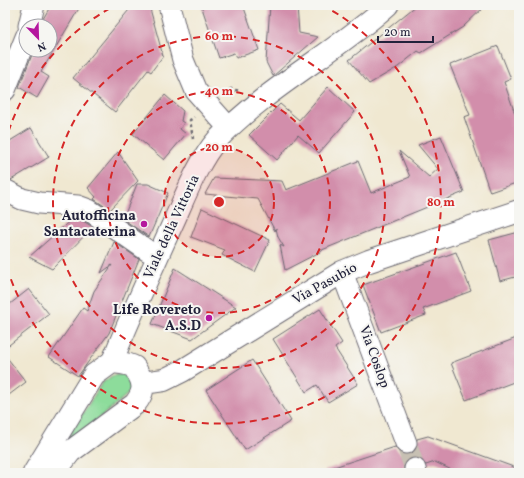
<svg xmlns="http://www.w3.org/2000/svg" width="524" height="478" viewBox="0 0 524 478" font-family="Vollkorn,serif">
<rect width="100%" height="100%" fill="#f6f6f2"/>
<filter id="ink" filterUnits="userSpaceOnUse"><feTurbulence type="fractalNoise" baseFrequency=".025" numOctaves="2"/><feDisplacementMap in="SourceGraphic" scale="8" xChannelSelector="R" yChannelSelector="G"/><feConvolveMatrix kernelMatrix="1 2 1 2 8 2 1 2 1" color-interpolation-filters="sRGB"/></filter>
<filter id="wash" filterUnits="userSpaceOnUse"><feTurbulence type="fractalNoise" baseFrequency=".012" numOctaves="4" result="noise"/><feDisplacementMap in="SourceGraphic" scale="16" xChannelSelector="R" yChannelSelector="G"/><feGaussianBlur stdDeviation="0.9" result="paint"/><feColorMatrix in="noise" values="0 0 0 0 0 0 0 0 0 0 0 0 0 0 0 0 0 1.4 0 .05"/><feComposite in="paint" operator="in"/></filter>
<g filter="url(#wash)">
<rect width="100%" height="100%" fill="#f0e8d1"/>
<path fill="#8ddc9b" stroke="#587f6b" d="M123,374L130,378L132,386L129,393L58,453L102,383L112,376Z"/>
<g id="blocks">
<path fill="#d28eab" d="M51,5H81L41,72L49,77L37,98L19,87L34,50H50V26H41L43,19Z
M133,5H149L163,56L151,72L148,70L115,112L73,78Z
M201,5H243L259,50L236,58L234,53L219,58Z
M270,5H297L299,33L318,37L273,76L266,62Z
M417,5H486L463,27L421,53L418,51L398,67L369,84L349,60Z
M498,46L511,79L504,82L519,125V182L490,192L464,117L470,115L450,65Z
M328,87L355,112L319,153L298,135L277,160L249,135L280,104L299,120Z
M165,95L183,111L181,121L184,123L180,129L186,134L164,160L133,134Z
M31,128L49,157L11,180L5,178V144Z
M441,136L464,192L322,250V251L285,270L280,245L284,247L278,237L276,228L275,231L258,199L205,194L214,178L282,181L286,190L358,161L371,193L410,177L399,151L429,177L438,169L418,145Z
M118,152L138,181L110,210L94,199L96,197L88,188Z
M137,184H148L168,193L149,237L123,219Z
M202,208L270,240L255,272L222,255L225,250L191,237Z
M73,218L83,221L93,227L52,269L29,257Z
M519,232V276L500,281L489,240Z
M114,242L139,259L109,333L78,376L49,357L83,308L87,311L94,291L112,265L101,273Z
M456,252L471,291L423,309L426,315L381,332L363,285Z
M175,268L236,307L192,339L152,324Z
M29,289L49,314L5,348V308Z
M320,309L342,343L335,348L358,384L328,402L317,385L306,392L273,339Z
M519,337V380L466,400L451,363Z
M5,355L26,382L5,398Z
M252,360L291,421L245,450L206,390Z
M428,436L519,469V473H458L435,462L426,465L419,458L412,457L407,460L404,465V473H325V470L395,447L399,452L404,455L410,454L415,450L417,439Z"/>
</g>
</g>
<g filter="url(#ink)">
<use href="#blocks" fill-opacity="0" stroke="#6a6770" stroke-width="1"/>
<g fill="none" stroke-linecap="round" stroke-linejoin="round">
<path stroke="#c7c0b3" stroke-width="21" stroke-dasharray="21 10" stroke-linecap="butt" d="M406,443L415,469"/>
<defs>
<path id="minor" d="M169,5L183,60L196,91L229,128
M29,26L34,5
M5,90L26,37
M5,190L22,199L39,203L78,206L89,210L148,251
M342,272L406,443
M112,362C131,315 152,269 173,223C184,199 199,160 217,140C267,87 334,54 388,5
M415,469L416,473"/>
<path id="tertiary" d="M143,383L164,380L182,371L342,272L369,261L519,211
M34,473L94,375L112,362C119,363 128,363 134,367C136,369 137,373 139,375C145,386 143,394 135,404L70,452L54,473"/>
</defs>
<use href="#minor" stroke="#6a6770" stroke-width="23"/>
<use href="#tertiary" stroke="#6a6770" stroke-width="24"/>
<path stroke="#6a6770" stroke-width="2.5" stroke-dasharray="3 3" stroke-linecap="butt" d="M225,94L231,89L240,91
M193,139L190,120L194,117"/>
<use href="#minor" stroke="#fff" stroke-width="21"/>
<use href="#tertiary" stroke="#fff" stroke-width="22"/>
</g>
</g>
<circle cx="219" cy="202" r="55" fill="#d62828" fill-opacity=".12"/>
<g fill="none" stroke="#d62828" stroke-width="2" stroke-dasharray="7 5">
<circle cx="219" cy="202" r="55"/>
<circle cx="219" cy="202" r="111"/>
<circle cx="219" cy="202" r="166"/>
<path d="M5 143A222 222 0 0 1 116 5M322 5A222 222 0 1 1 5 261"/>
</g>
<g fill="#b5179e" stroke="#f6f6f2" stroke-width="1.5">
<circle cx="144" cy="224" r="4"/>
<circle cx="209" cy="318" r="4"/>
</g>
<g text-anchor="middle" dominant-baseline="central" stroke-width="4" stroke-linejoin="round" paint-order="stroke">
<g font-size="14" font-weight="bold" fill="#22223b" stroke="#f6f6f2" text-anchor="end">
<text x="136" y="216">Autofficina<tspan x="136" dy="16">Santacaterina</tspan></text>
<text x="201" y="310">Life Rovereto<tspan x="201" dy="16">A.S.D</tspan></text>
</g>
<g font-size="14" fill="#22223b" stroke="#f6f6f2">
<text transform="translate(172 227) rotate(-65)">Viale della Vittoria</text>
<text transform="translate(325 284) rotate(-29)">Via Pasubio</text>
<text transform="translate(374 357) rotate(70)">Via Coslop</text>
</g>
</g>
<circle cx="219" cy="202" r="6" fill="#d62828" stroke="#f6f6f2" stroke-width="2"/>
<g font-size="12" text-anchor="middle" font-weight="bold" fill="#d62828" stroke="#f6f6f2" stroke-width="4" stroke-linejoin="round" paint-order="stroke">
<text x="219" y="40">60 m</text>
<text x="219" y="95">40 m</text>
<text x="219" y="151">20 m</text>
<text x="441" y="206">80 m</text>
</g>
<rect width="524" height="478" fill="none" stroke="#f6f6f2" stroke-width="20"/>
<g transform="translate(38 38) rotate(157)"><circle r="19" fill="#f6f6f2" stroke="#a1a1a9"/>
<path d="M0-3L7 15L0 10L-7 15Z" fill="#b5179e"/>
<text y="-6" font-size="11" font-weight="bold" text-anchor="middle" fill="#22223b">N</text>
</g>
<path d="M378 36v6h55v-6" fill="none" stroke="#22223b" stroke-width="2"/>
<text x="384" y="36" font-size="12" fill="#22223b" stroke="#f6f6f2" stroke-width="3" paint-order="stroke">20 m</text>
</svg>
